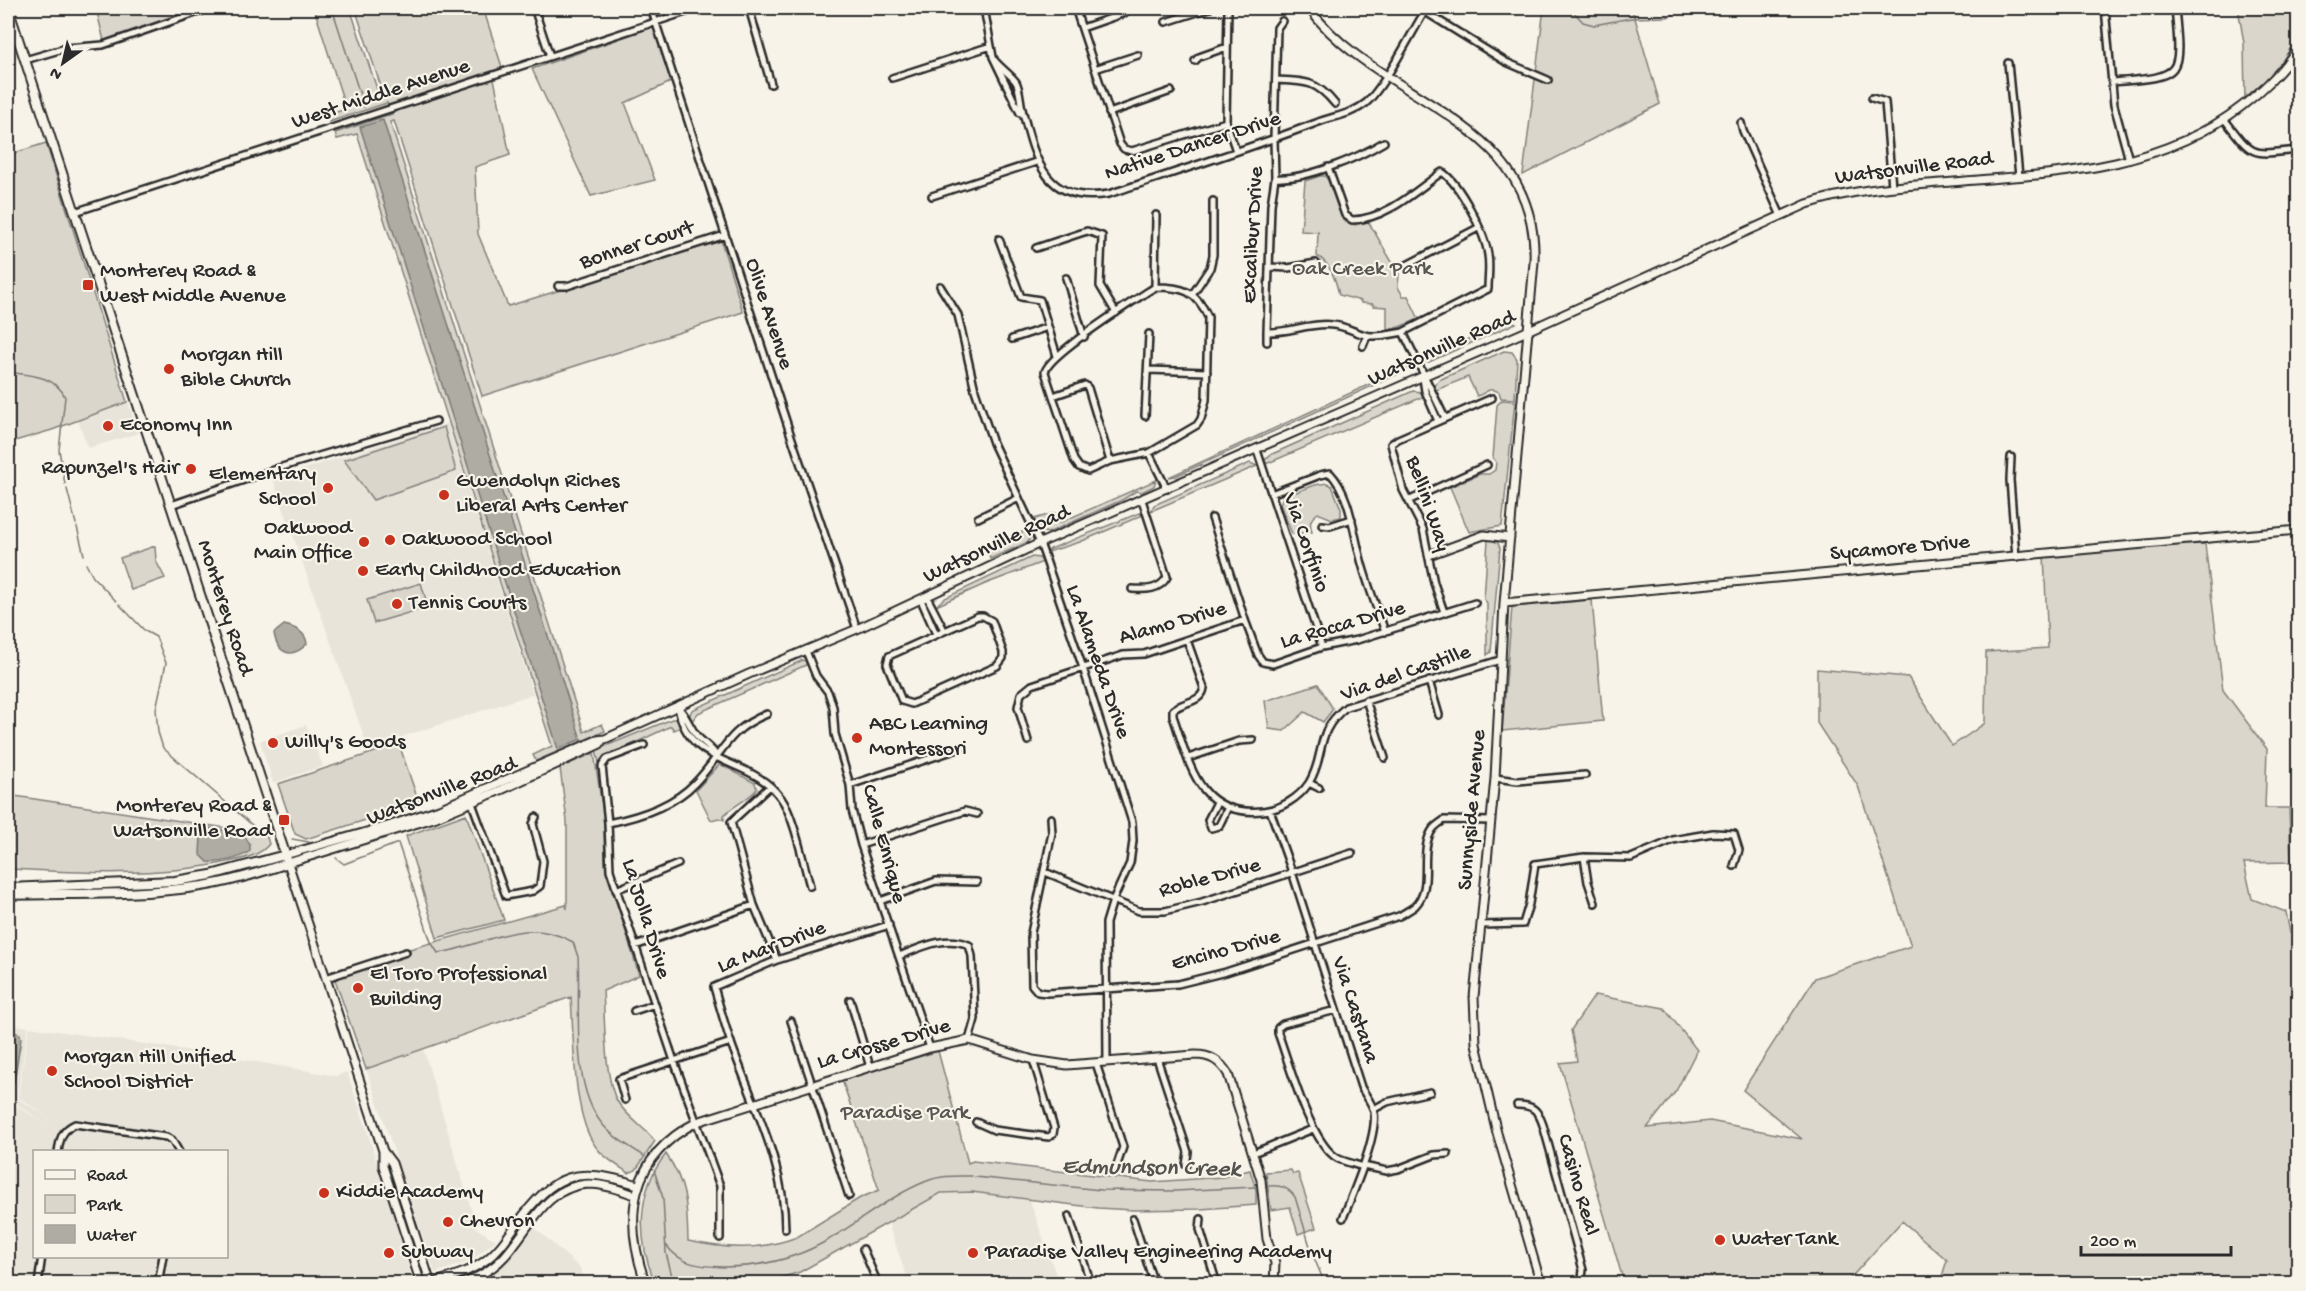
<svg xmlns="http://www.w3.org/2000/svg" width="2306" height="1291" viewBox="0 0 2306 1291" font-family="'Gochi Hand',sans-serif">
<rect width="100%" height="100%" fill="#f7f3e8"/>
<filter id="ink" filterUnits="userSpaceOnUse"><feTurbulence type="fractalNoise" baseFrequency=".0167" numOctaves="2"/><feDisplacementMap in="SourceGraphic" scale="12" xChannelSelector="R" yChannelSelector="G"/><feConvolveMatrix kernelMatrix="1 2 1 2 8 2 1 2 1" color-interpolation-filters="sRGB"/></filter>
<g filter="url(#ink)">
<path fill="#e8e4da" fill-rule="evenodd" d="M128,402L139,433L88,448L77,418Z
M448,423L533,694L368,748L273,479Z
M306,725L323,766L273,783L260,741Z
M8,1024L28,1027L17,1098L51,1119L18,1097L29,1027L206,1053L336,1076L347,1072L365,1124L413,1282L8,1283V1101L48,1125L8,1099ZM34,1152H226V1256H34Z
M423,1048L477,1229L496,1240L471,1261L435,1273L366,1068Z
M951,1191H973L1029,1198L1059,1283H909L888,1223L932,1197Z
M533,1226L580,1268L585,1283L479,1284L485,1281L503,1263Z"/>
<path fill="#dad6cc" stroke="#82807c" stroke-width="1.5" d="M96,8H218L104,41Z
M314,8H350L380,98L384,96L355,8H483L502,67L494,79L510,155L475,167L478,234L508,306L721,241L743,312L482,396L394,121L390,122L584,732L602,724L605,731L536,761L533,755L552,746L357,134L337,139L335,133L392,114L387,103L329,122L327,115L346,109Z
M1544,8H1632L1660,104L1523,175Z
M2238,8H2298V36L2275,73L2245,101L2244,43Z
M653,27L663,50L673,81L625,103L655,180L591,196L532,69Z
M46,143L127,402L52,430L8,443V155Z
M1320,176H1325L1328,180L1343,220L1355,225L1368,221L1399,274L1398,287L1403,296H1408L1419,319L1399,327L1387,330V307L1373,306V304L1361,303V301L1339,295C1336,280 1330,263 1317,256L1318,232L1301,231L1305,181Z
M1509,320L1516,323L1429,362L1421,361Z
M1504,351L1512,352L1517,359L1515,399L1501,398L1499,392C1488,386 1487,393 1477,396L1468,377L1434,391V385L1439,380Z
M1411,365L1407,370L1176,476L1169,477Z
M1413,391L1422,392L1425,396L1266,464L1265,460L1270,455Z
M1502,400L1515,401L1502,526L1469,532L1450,487L1480,474H1489L1495,470L1496,462L1493,458L1497,405Z
M444,427L456,471L373,500L344,460Z
M1250,463L1257,466L1151,511L1154,505Z
M1156,480L1154,486L1142,492L1136,491L1122,500L1048,533L1040,531L1034,519L1055,513L1059,523Z
M1327,483L1332,486L1341,509V517L1332,519L1318,513C1310,519 1309,522 1312,532L1292,534L1280,504L1283,497L1315,485Z
M1139,513L1143,515L1080,542L1048,552L1050,549Z
M1029,529L1031,536L1028,542L990,559L987,547Z
M1491,539L1498,543L1500,548L1491,652L1487,655V603L1484,599L1488,540Z
M2205,544L2223,690L2267,749L2265,808H2289L2291,862L2244,863L2252,899L2286,912L2290,933L2298,934V1283H1940L1947,1260L1902,1221L1846,1283H1624L1560,1063L1577,1061L1571,1030L1595,995L1664,1008L1697,1050L1676,1091L1647,1128L1710,1121L1802,1139L1743,1090L1815,978L1911,946L1858,786L1817,723V669L1908,677L1952,746L1985,723L1986,652L2048,648L2044,555L2105,548Z
M155,546L156,561L165,578L131,590L120,558Z
M1032,557L1039,558L1043,562L985,584L936,606L943,599Z
M421,583L428,607L374,623L367,600Z
M1592,600L1603,721L1502,731L1512,607Z
M803,660L806,662V665L698,713L691,722L690,714L692,710Z
M1318,684L1333,709L1323,722L1305,712L1284,731L1269,729L1265,701Z
M672,719H676L681,727L674,730L671,726L603,758L599,763L596,750Z
M399,744L419,803L306,839L295,834L278,784Z
M594,753L604,820L605,864L639,975L603,991C605,1020 604,1077 617,1101C627,1117 644,1127 655,1141L636,1170L629,1173C618,1166 604,1158 596,1147C572,1116 574,1037 571,997L366,1069L332,971L566,905L567,909V821L560,768Z
M720,764L755,783L757,789C748,800 734,805 724,815V820L719,818L711,820L696,790Z
M8,795L266,834L269,844C260,856 242,859 228,862C155,877 82,873 8,869Z
M466,814L504,920L437,938L406,836Z
M938,1051L968,1163L973,1161L1152,1182L1223,1177L1250,1170L1256,1190V1205L1200,1209L1133,1210L1098,1208L972,1192L941,1193L800,1272L763,1283L724,1284L696,1280V1283H655C637,1240 636,1191 666,1154C687,1184 687,1206 688,1241C725,1249 760,1251 797,1237L860,1198L879,1190L842,1080Z
M1291,1170L1293,1174L1298,1173L1316,1228L1298,1234L1290,1207L1271,1210L1266,1172Z"/>
<path fill="#afaca4" stroke="#7a7874" stroke-width="1.5" d="M383,120L581,739L558,749L360,127Z
M284,625C294,627 306,632 307,644C291,660 277,653 274,633Z
M209,828L243,833L250,845V851C239,859 221,863 208,862L200,854L201,836Z
M8,1030L20,1034L21,1039L14,1082L8,1087Z"/>
<g fill="none" stroke-linecap="round" stroke-linejoin="round">
<path stroke="#7a7874" stroke-width="1.5" d="M332,8L364,107
M1570,8L1583,22L1594,25L1631,18L1667,17L1689,8
M8,372C28,375 55,375 65,397L59,450L65,484
M67,489L76,524
M77,527L84,555
M86,564L93,577L116,601
M119,604L145,631L156,637L166,663L156,709L158,732L163,748L259,831
M292,839L309,842
M336,858L344,864L398,843L431,942L438,953C487,946 523,914 573,942L578,957C581,1006 569,1085 603,1125C614,1138 630,1147 644,1156
M654,1170L663,1198L666,1253L674,1284
M975,1177L1101,1190L1175,1191L1255,1187
M1269,1186C1280,1185 1288,1187 1295,1197L1312,1253L1325,1284
M666,1245C681,1265 699,1266 723,1267C759,1267 796,1259 828,1240C861,1221 891,1195 927,1181C941,1175 956,1176 972,1176"/>
<defs>
<path id="street" d="M534,8L550,56
M651,8L791,436L857,629
M749,8L771,84
M984,8L993,57L1020,113
M1075,8L1120,144L1124,149L1132,151L1226,122
M1228,8L1226,122L1236,151
M1419,8L1506,62L1548,80
M2105,8L2114,105L2129,160
M1282,21L1277,28L1274,139L1275,178L1271,205L1267,332C1289,333 1311,322 1333,325C1345,326 1354,332 1365,335C1376,338 1392,334 1403,332L1445,418
M1166,22L1210,8
M1082,28L1125,13
M25,60L66,48L103,45L210,8
M1195,61L1199,57L1227,47
M996,62C1002,69 1011,75 1016,82C1020,89 1020,101 1022,109C1035,159 1044,205 1109,194C1178,171 1248,149 1316,123C1333,116 1351,115 1366,103C1384,87 1411,34 1425,11
M2008,63L2019,176
M1095,69L1138,55
M892,78L991,46
M1276,80C1304,81 1316,80 1335,104
M2112,82C2182,76 2182,79 2175,8
M1872,98L1885,102L1892,187
M1109,113L1171,91
M2225,120C2254,158 2251,155 2298,150
M1741,123L1743,131L1781,216
M1328,167L1345,215L1352,220C1385,220 1417,190 1442,172C1460,184 1485,233 1488,255C1490,266 1488,278 1488,289L1403,332
M1275,178C1306,180 1358,158 1384,142
M932,196L1036,162
M75,212L698,8
M999,239L1021,297L1040,300L1057,356
M1036,248L1087,231L1102,236L1100,286L1116,313
M1405,266L1478,228
M1270,267L1288,268L1316,263
M1066,278L1084,337
M558,286H567L725,235
M940,286L958,315L975,390L993,443L1040,543L1083,668L1132,822L1133,841L1130,863L1113,900L1106,923L1107,1062
M1155,287C1182,287 1196,290 1208,317L1206,400L1201,419L1197,425L1149,453L1110,461L1088,471L1079,467L1074,460L1045,372C1049,354 1135,300 1155,287Z
M1155,287L1156,215
M1192,295L1210,268L1213,255V201
M1012,339L1048,327
M1267,342V332
M1363,346L1367,336
M1148,370L1207,372
M1423,378L1425,391L1438,421
M1053,396L1085,385L1088,388L1110,461
M1145,416L1149,334
M1257,450L1322,647
M1149,453L1167,489
M2011,457L2010,480L2016,557
M1271,494L1320,475L1330,473C1350,494 1353,530 1360,556C1366,582 1377,607 1385,632
M1410,500L1487,465
M171,505L282,467L436,421
M978,518L1019,498
M1212,518L1245,620L1258,655L1263,662L1273,664L1322,647L1357,640L1475,603
M1322,525L1330,526L1352,519
M1132,589C1146,590 1160,590 1167,577L1142,500
M927,597L944,630
M921,600L936,634
M1444,612L1434,583L1423,529L1403,490L1391,444L1398,439L1492,398
M978,616H983L992,621L1003,652V658L997,666L912,704L902,701L887,664L889,656Z
M1187,640L1204,688C1202,703 1183,701 1173,710V716C1190,765 1198,817 1263,811C1281,809 1299,798 1309,783C1327,753 1313,734 1346,707L1500,660
M806,651L816,676L828,692L833,707L835,734L850,785L852,810L861,845L930,1048
M1429,681L1439,715
M1366,700L1385,758
M678,707C689,770 750,755 781,798C794,816 803,862 810,886
M678,707C687,716 689,726 697,736C704,744 712,747 717,757
M1028,741L1018,707L1021,694L1032,685L1123,655L1144,654L1245,620
M644,745L607,759L602,766L608,823L610,870L674,1061L720,1186V1238
M1188,758L1239,741L1253,740
M1495,778L1518,781L1585,775
M1309,783L1319,788
M850,785L961,748
M770,786L731,822L754,905L777,960
M1217,802L1208,820L1211,828L1219,826L1228,807
M472,803L506,896L533,891L540,886L543,861L533,824L536,817
M1270,810L1292,872L1361,1087C1365,1095 1373,1104 1374,1112C1378,1136 1353,1193 1343,1218
M1051,818L1052,833L1031,933L1032,985L1038,992L1047,993L1178,984L1226,972L1399,916C1404,913 1410,910 1415,906C1435,886 1417,851 1433,829C1435,826 1440,823 1444,820L1491,821
M608,823C639,817 673,806 695,783C724,753 725,731 767,714
M861,845L965,811L977,814
M1584,857L1588,882L1595,903
M1045,872L1139,911H1165L1202,902L1352,853
M616,890L678,864
M880,901L936,881L977,882
M1481,925L1523,924L1529,904L1535,864L1584,857L1631,858L1673,840L1713,833L1734,834L1739,850L1734,866
M635,946L754,905
M899,956C922,947 945,935 969,945L972,956L975,1019L969,1040
M326,978L406,952
M850,1000L870,1067
M1336,1010L1283,1024L1278,1028V1033C1289,1063 1310,1142 1337,1158C1344,1162 1355,1164 1363,1167
M634,1011L655,1004
M791,1021L849,1196
M1157,1058L1188,1152L1186,1165
M1096,1063L1123,1147L1117,1165
M625,1100L619,1079L731,1042
M1517,1105C1533,1105 1538,1110 1543,1125L1583,1270L1582,1278L1569,1284
M1374,1109L1387,1102L1430,1092
M976,1122L994,1130L1049,1137L1053,1134L1054,1128L1033,1060
M58,1152C60,1138 62,1130 75,1124L166,1137L172,1140L179,1152
M1253,1153L1313,1129
M1363,1166L1387,1171L1398,1169L1434,1155L1448,1154
M1069,1216L1091,1284
M1133,1219L1154,1284
M1201,1219L1200,1229L1217,1284
M785,1229C785,1163 751,1101 730,1040C724,1022 719,1004 714,987L777,960L889,925
M863,1249L878,1284
M804,1281L806,1284
M38,1284L42,1256
M158,1284L163,1256"/>
<path id="secondary" d="M1309,8C1378,104 1540,116 1534,262L1504,603L1495,778L1474,997L1476,1044L1497,1133L1541,1284
M1429,555L1484,535L1510,538
M1504,603L2298,530
M285,855L391,825L439,809L597,740L605,739L749,674L857,629L1040,543L1527,331L1807,204C1847,191 1887,187 1928,184C2036,174 2153,176 2242,106C2263,90 2284,70 2298,47
M383,1151L392,1163L431,1284
M421,1284L383,1166V1151L288,863L434,818L501,790L600,744L602,740
M430,1284C449,1277 469,1273 486,1260C498,1251 507,1238 516,1225C555,1172 575,1166 638,1185
M461,1284C477,1278 492,1270 504,1257C530,1229 545,1185 590,1184C605,1184 620,1190 635,1195
M646,1284C622,1218 630,1156 697,1122L930,1048L969,1040L1033,1060L1067,1065L1195,1055C1211,1055 1220,1061 1228,1074L1261,1180L1267,1239L1275,1263L1274,1284"/>
<path id="primary" d="M8,888L175,881L211,875L285,855
M8,895C70,893 134,896 195,887C227,883 258,873 288,863L8,8"/>
</defs>
<use href="#street" stroke="#2b2b2b" stroke-width="10"/>
<use href="#secondary" stroke="#2b2b2b" stroke-width="11"/>
<use href="#primary" stroke="#2b2b2b" stroke-width="12"/>
<use href="#street" stroke="#f7f3e8" stroke-width="5"/>
<use href="#secondary" stroke="#f7f3e8" stroke-width="7"/>
<use href="#primary" stroke="#f7f3e8" stroke-width="8"/>
</g>
</g>
<g fill="#c8321e" stroke="#f7f3e8" stroke-width="2">
<rect x="82" y="279" width="12" height="12" rx="3"/>
<circle cx="169" cy="369" r="6"/>
<circle cx="108" cy="426" r="6"/>
<circle cx="191" cy="469" r="6"/>
<circle cx="328" cy="488" r="6"/>
<circle cx="444" cy="495" r="6"/>
<circle cx="390" cy="540" r="6"/>
<circle cx="364" cy="542" r="6"/>
<circle cx="363" cy="571" r="6"/>
<circle cx="397" cy="604" r="6"/>
<circle cx="857" cy="738" r="6"/>
<circle cx="273" cy="743" r="6"/>
<rect x="278" y="814" width="12" height="12" rx="3"/>
<circle cx="358" cy="988" r="6"/>
<circle cx="52" cy="1071" r="6"/>
<circle cx="324" cy="1193" r="6"/>
<circle cx="448" cy="1222" r="6"/>
<circle cx="1720" cy="1240" r="6"/>
<circle cx="389" cy="1253" r="6"/>
<circle cx="973" cy="1253" r="6"/>
</g>
<g text-anchor="middle" dominant-baseline="central" stroke-width="4.5" stroke-linejoin="round" paint-order="stroke">
<g font-size="22" fill="#2b2b2b" stroke="#f7f3e8">
<text transform="translate(381 95) rotate(-18)">West Middle Avenue</text>
<text transform="translate(1193 147) rotate(-18)">Native Dancer Drive</text>
<text transform="translate(1914 169) rotate(-7)">Watsonville Road</text>
<text transform="translate(1254 235) rotate(-87)">Excalibur Drive</text>
<text transform="translate(637 246) rotate(-18)">Bonner Court</text>
<text transform="translate(768 314) rotate(72)">Olive Avenue</text>
<text transform="translate(1442 349) rotate(-24)">Watsonville Road</text>
<text transform="translate(1427 504) rotate(71)">Bellini Way</text>
<text transform="translate(1305 543) rotate(71)">Via Corfinio</text>
<text transform="translate(997 545) rotate(-25)">Watsonville Road</text>
<text transform="translate(1900 549) rotate(-5)">Sycamore Drive</text>
<text transform="translate(224 608) rotate(72)">Monterey Road</text>
<text transform="translate(1173 624) rotate(-16)">Alamo Drive</text>
<text transform="translate(1343 626) rotate(-16)">La Rocca Drive</text>
<text transform="translate(1097 662) rotate(71)">La Alameda Drive</text>
<text transform="translate(1406 674) rotate(-19)">Via del Castille</text>
<text transform="translate(442 792) rotate(-21)">Watsonville Road</text>
<text transform="translate(1473 810) rotate(-85)">Sunnyside Avenue</text>
<text transform="translate(883 844) rotate(75)">Calle Enrique</text>
<text transform="translate(1210 879) rotate(-15)">Roble Drive</text>
<text transform="translate(645 919) rotate(73)">La Jolla Drive</text>
<text transform="translate(772 948) rotate(-21)">La Mar Drive</text>
<text transform="translate(1226 951) rotate(-15)">Encino Drive</text>
<text transform="translate(1354 1010) rotate(72)">Via Castana</text>
<text transform="translate(884 1045) rotate(-16)">La Crosse Drive</text>
<text transform="translate(1577 1185) rotate(74)">Casino Real</text>
</g>
<g font-size="22" fill="#575653" stroke="#f7f3e8">
<text x="1362" y="270">Oak Creek Park</text>
<text x="905" y="1114">Paradise Park</text>
</g>
<g font-size="22" fill="#2b2b2b" stroke="#f7f3e8" text-anchor="start">
<text x="100" y="272">Monterey Road &amp;<tspan x="100" dy="25">West Middle Avenue</tspan></text>
<text x="181" y="356">Morgan Hill<tspan x="181" dy="25">Bible Church</tspan></text>
<text x="120" y="426">Economy Inn</text>
<text x="179" y="469" text-anchor="end">Rapunzel's Hair</text>
<text x="316" y="475" text-anchor="end">Elementary<tspan x="316" dy="25">School</tspan></text>
<text x="456" y="482">Gwendolyn Riches<tspan x="456" dy="25">Liberal Arts Center</tspan></text>
<text x="352" y="529" text-anchor="end">Oakwood<tspan x="352" dy="25">Main Office</tspan></text>
<text x="402" y="540">Oakwood School</text>
<text x="375" y="571">Early Childhood Education</text>
<text x="409" y="604">Tennis Courts</text>
<text x="869" y="725">ABC Learning<tspan x="869" dy="25">Montessori</tspan></text>
<text x="285" y="743">Willy's Goods</text>
<text x="272" y="807" text-anchor="end">Monterey Road &amp;<tspan x="272" dy="25">Watsonville Road</tspan></text>
<text x="370" y="975">El Toro Professional<tspan x="370" dy="25">Building</tspan></text>
<text x="64" y="1058">Morgan Hill Unified<tspan x="64" dy="25">School District</tspan></text>
<text x="336" y="1193">Kiddie Academy</text>
<text x="460" y="1222">Chevron</text>
<text x="1732" y="1240">Water Tank</text>
<text x="401" y="1253">Subway</text>
<text x="985" y="1253">Paradise Valley Engineering Academy</text>
</g>
<g font-size="24" font-style="italic" fill="#53524f" stroke="#f7f3e8">
<text transform="translate(1151 1169) rotate(1)">Edmundson Creek</text>
</g>
</g>
<rect width="2306" height="1291" fill="none" stroke="#f7f3e8" stroke-width="30"/>
<rect x="15" y="15" width="2276" height="1261" fill="none" stroke="#2b2b2b" stroke-width="2" filter="url(#ink)"/>
<rect x="33" y="1150" width="195" height="108" fill="#f7f3e8" stroke="#a5a39c" stroke-width="1.5"/>
<rect x="45" y="1170" width="30" height="9" fill="#f7f3e8" stroke="#a5a39c" stroke-width="1.5"/>
<text x="87" y="1180" font-size="18" fill="#2b2b2b">Road</text>
<rect x="45" y="1195" width="30" height="18" fill="#dad6cc" stroke="#a5a39c" stroke-width="1.5"/>
<text x="87" y="1210" font-size="18" fill="#2b2b2b">Park</text>
<rect x="45" y="1225" width="30" height="18" fill="#afaca4" stroke="#a5a39c" stroke-width="1.5"/>
<text x="87" y="1240" font-size="18" fill="#2b2b2b">Water</text>
<g transform="translate(63 63) rotate(214)" stroke="#f7f3e8" stroke-width="4.5" paint-order="stroke">
<path d="M0-4.5L10 22L0 15L-10 22Z" fill="#2b2b2b"/>
<text y="-9" font-size="16" font-weight="bold" text-anchor="middle" fill="#2b2b2b">N</text>
</g>
<path d="M2081 1246v9h150v-9" fill="none" stroke="#2b2b2b" stroke-width="3"/>
<text x="2090" y="1246" font-size="18" fill="#2b2b2b" stroke="#f7f3e8" stroke-width="4.5" paint-order="stroke">200 m</text>
</svg>
